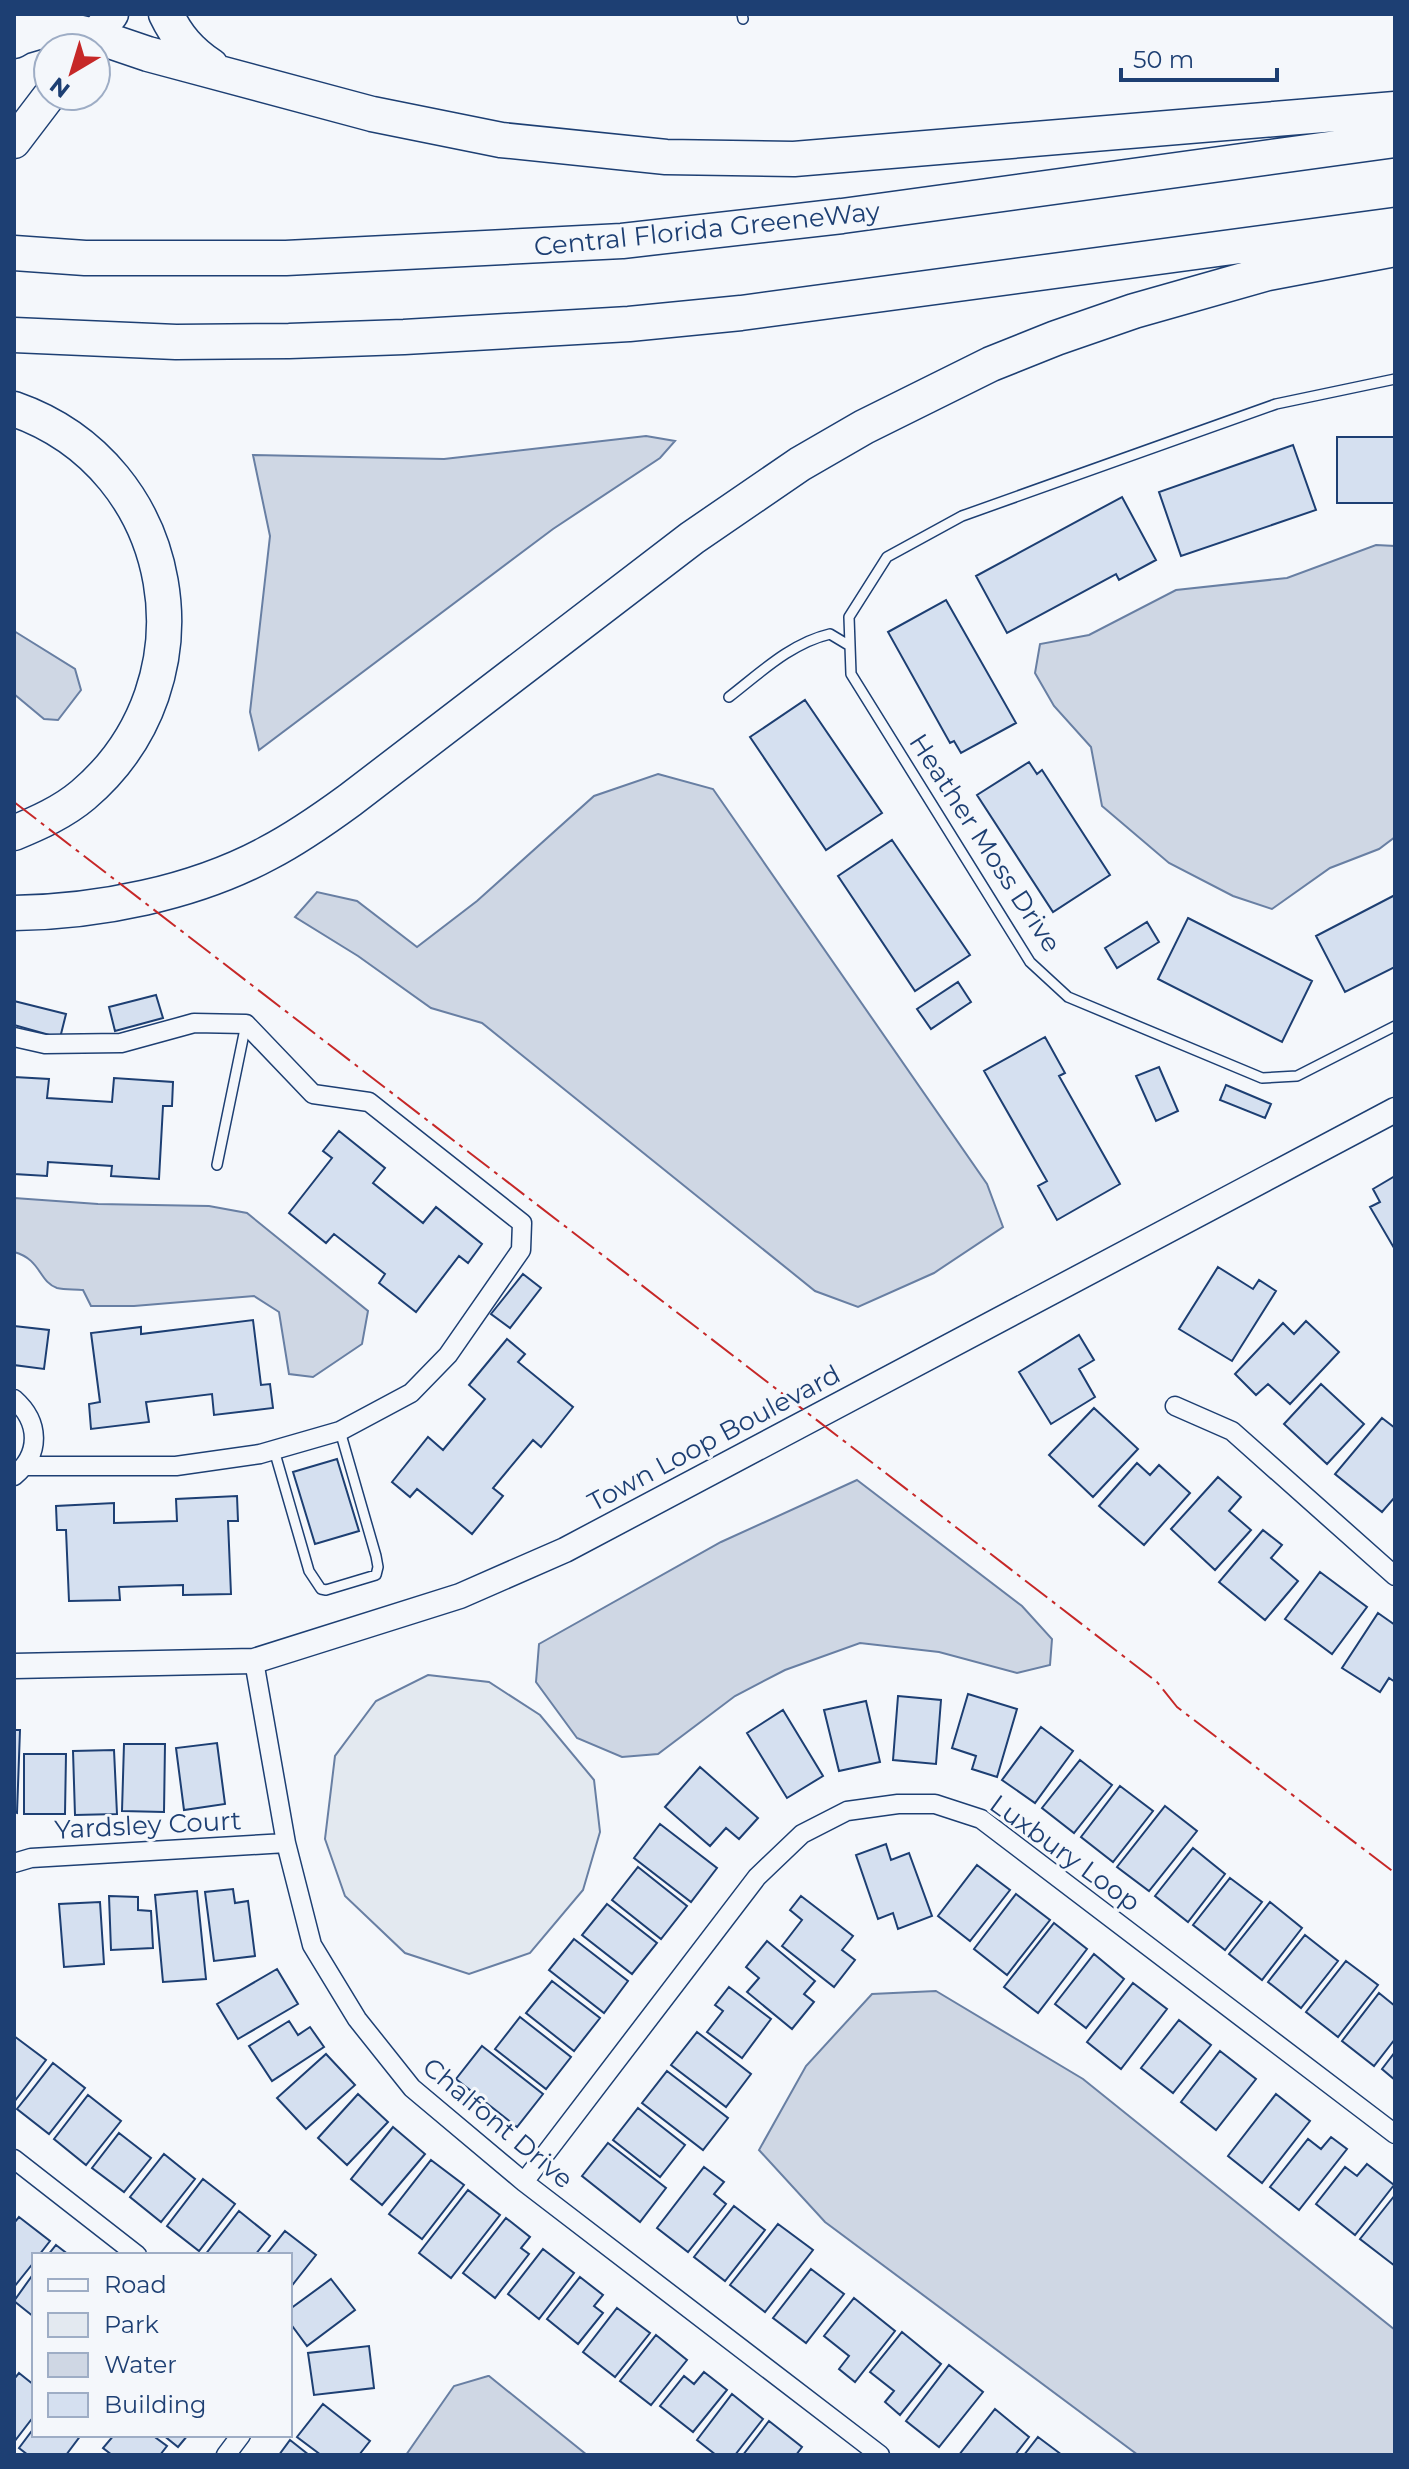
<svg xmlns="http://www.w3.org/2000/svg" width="1409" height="2469" viewBox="0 0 1409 2469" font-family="Montserrat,sans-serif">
<rect width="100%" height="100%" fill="#f4f7fb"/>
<path fill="#e3e9f0" stroke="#687fa3" stroke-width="2" d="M428,1675L489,1682L540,1715L594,1780L600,1832L583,1890L530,1953L469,1974L405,1953L345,1896L325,1839L335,1756L376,1701Z"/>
<path fill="#cfd7e4" stroke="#687fa3" stroke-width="2" d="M646,436L675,441L660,458L553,529L259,750L250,712L270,536L253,455L444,459Z
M1376,545L1395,546V837L1379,849L1330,868L1272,909L1233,896L1169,863L1102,806L1091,747L1054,706L1035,673L1040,644L1089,635L1176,590L1287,578Z
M14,631L75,669L81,690L58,720L44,719L14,694Z
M658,774L713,789L987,1184L1003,1227L934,1273L858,1307L815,1291L482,1023L431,1008L358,956L295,917L317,892L357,901L417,947L477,901L594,796Z
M14,1198L98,1204L209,1206L247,1213L368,1311L362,1344L313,1377L289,1374L279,1312L254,1296L134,1306H91L83,1290C75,1289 65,1290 57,1288C39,1282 41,1259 14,1252Z
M857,1480L1022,1606L1052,1639L1050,1665L1017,1673L939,1652L860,1643L785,1670L735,1696L658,1754L622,1757L577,1738L536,1682L539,1644L721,1542Z
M936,1991L1083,2079L1395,2330V2455H1138L825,2222L759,2150L806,2066L872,1994Z
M488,2376H489L587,2455H406L454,2386Z"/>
<path fill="#d5e0f0" stroke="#1d3f73" stroke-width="2" d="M1337,437H1395V503H1337Z
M1293,445L1316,510L1181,556L1159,492Z
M1122,497L1156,560L1119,580L1116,574L1007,633L976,576Z
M946,600L1016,723L961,753L954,741L950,743L888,632Z
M805,700L882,813L826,850L750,737Z
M1029,762L1037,774L1042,770L1110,875L1053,912L977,795Z
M892,840L970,955L915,991L838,876Z
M1395,895V967L1345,992L1316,936Z
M1188,918L1312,981L1282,1042L1158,979Z
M1147,922L1159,942L1117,968L1105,948Z
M958,982L971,1002L931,1029L917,1009Z
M156,995L163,1018L115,1031L109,1007Z
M14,1001L66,1014L60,1038L14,1025Z
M1045,1037L1065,1073L1059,1076L1120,1184L1057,1220L1038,1186L1047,1181L984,1071Z
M1159,1067L1178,1111L1156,1121L1136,1076Z
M14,1077L49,1079L47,1098L112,1102L114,1078L173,1082L172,1106H163L159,1179L111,1176L112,1166L48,1162L47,1176L14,1174Z
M1226,1085L1271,1104L1265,1118L1220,1100Z
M339,1131L385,1168L373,1183L423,1223L436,1207L482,1244L468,1263L459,1256L416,1312L379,1283L385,1274L334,1234L326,1243L289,1213L332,1158L323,1151Z
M1395,1176V1247L1394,1248L1370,1207L1380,1202L1373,1189Z
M1218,1267L1253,1289L1259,1280L1276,1291L1232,1361L1179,1329Z
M523,1274L541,1288L510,1328L491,1314Z
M253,1320L261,1385L270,1384L273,1408L214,1415L212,1394L146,1402L149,1422L91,1429L89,1404L100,1402L91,1333L141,1327V1334Z
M1306,1321L1339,1352L1290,1404L1268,1384L1256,1395L1235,1374L1283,1323L1294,1334Z
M14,1326L49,1330L44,1369L14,1365Z
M1079,1335L1094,1360L1079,1369L1095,1397L1051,1424L1019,1372Z
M507,1339L525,1354L518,1362L573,1407L541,1447L533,1440L493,1488L503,1496L472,1534L417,1489L410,1497L392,1482L428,1437L443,1450L485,1399L469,1385Z
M1321,1384L1364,1424L1327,1464L1284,1424Z
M1094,1408L1138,1449L1093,1497L1049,1455Z
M1382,1418L1395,1428V1497L1382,1512L1335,1474Z
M337,1459L359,1531L315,1544L293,1472Z
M1137,1463L1150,1475L1159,1465L1190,1493L1144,1545L1099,1506Z
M1218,1477L1241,1497L1229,1511L1251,1530L1215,1570L1171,1529Z
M237,1496L238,1521H228L231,1594L183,1595V1585L119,1587L120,1600L69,1601L66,1530H57L56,1506L114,1503V1523L177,1521L176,1499Z
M1263,1530L1282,1545L1271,1558L1298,1581L1265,1620L1219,1582Z
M1320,1572L1367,1607L1332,1654L1285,1619Z
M1378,1613L1395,1625V1682L1389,1678L1380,1692L1342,1668Z
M968,1694L1017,1709L997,1777L972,1769L976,1756L952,1748Z
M898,1696L941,1700L936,1764L893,1760Z
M866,1701L880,1762L839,1771L824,1710Z
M783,1710L823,1776L787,1798L747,1733Z
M1041,1727L1073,1751L1035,1803L1002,1780Z
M14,1730H20L17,1813L14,1812Z
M217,1743L225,1804L184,1810L176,1748Z
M124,1744H165L164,1812L122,1811Z
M114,1750L117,1814L75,1815L73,1751Z
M24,1754H66L65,1814H24Z
M1080,1760L1112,1785L1074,1833L1042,1808Z
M700,1767L758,1818L739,1839L726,1828L710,1846L665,1807Z
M1120,1786L1153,1811L1113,1862L1081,1837Z
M1165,1806L1197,1831L1149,1891L1117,1867Z
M660,1824L717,1868L691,1902L634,1858Z
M886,1844L891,1860L909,1853L932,1916L898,1929L893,1913L878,1919L856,1855Z
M1193,1848L1225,1874L1188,1922L1155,1896Z
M977,1865L1010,1890L970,1941L938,1916Z
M638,1867L687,1906L661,1939L612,1900Z
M1230,1878L1262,1902L1225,1950L1193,1925Z
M233,1889L235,1903L248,1901L255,1956L214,1961L205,1892Z
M197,1891L206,1979L163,1982L155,1895Z
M1016,1894L1050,1920L1007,1975L974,1949Z
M109,1896L138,1897V1910L151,1911L153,1948L111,1950Z
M801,1896L853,1936L842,1950L855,1960L834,1987L782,1946L802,1920L790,1910Z
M100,1902L104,1964L64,1967L59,1904Z
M1270,1902L1302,1928L1262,1980L1229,1954Z
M607,1904L657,1943L632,1974L582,1935Z
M1054,1923L1087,1949L1038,2013L1004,1987Z
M1305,1935L1338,1961L1301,2008L1268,1982Z
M574,1939L628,1981L604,2013L549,1970Z
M767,1941L815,1981L804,1994L814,2002L792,2029L747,1992L759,1978L746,1967Z
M1094,1954L1124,1979L1086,2028L1055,2004Z
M1346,1961L1378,1985L1338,2037L1306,2012Z
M277,1969L298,2004L238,2039L217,2004Z
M552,1981L600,2018L574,2051L526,2013Z
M1133,1983L1167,2009L1121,2069L1087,2042Z
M729,1987L771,2019L742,2058L707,2032L723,2011L715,2005Z
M1379,1993L1395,2006V2039L1374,2066L1342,2041Z
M520,2017L571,2057L546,2089L495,2049Z
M1179,2020L1211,2045L1173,2093L1141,2068Z
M289,2021L298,2035L310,2027L324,2047L272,2081L249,2046Z
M697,2032L751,2074L726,2107L671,2065Z
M14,2036L46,2060L14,2102Z
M482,2046L543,2094L517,2127L456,2079Z
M1220,2051L1256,2079L1216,2130L1181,2102Z
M1395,2052V2080L1382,2069Z
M326,2054L355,2085L306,2129L277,2098Z
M53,2063L85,2088L49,2134L17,2109Z
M667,2071L728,2118L703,2150L642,2103Z
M358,2094L388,2122L347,2165L318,2138Z
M1276,2094L1310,2121L1262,2183L1228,2156Z
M88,2095L121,2121L86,2165L54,2139Z
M638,2108L685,2145L660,2177L613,2140Z
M393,2127L425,2154L382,2205L351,2179Z
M119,2133L151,2158L124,2192L92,2168Z
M1331,2137L1347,2149L1299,2210L1270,2187L1308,2139L1321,2149Z
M608,2143L666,2188L640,2222L582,2176Z
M164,2154L195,2179L161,2222L130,2197Z
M431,2160L464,2185L422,2239L389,2214Z
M1367,2164L1394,2185L1355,2235L1316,2204L1345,2167L1357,2176Z
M704,2167L724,2182L714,2194L726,2204L688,2252L657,2228Z
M203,2179L235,2204L199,2251L167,2226Z
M468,2190L500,2215L451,2278L419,2253Z
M1395,2195V2266L1360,2239Z
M734,2206L765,2230L725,2281L694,2257Z
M239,2211L270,2236L255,2255H205Z
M19,2217L50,2241L39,2255H34V2262L14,2287V2223Z
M506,2218L530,2237L521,2248L529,2254L495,2298L463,2273Z
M778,2224L813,2250L765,2312L730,2285Z
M285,2231L316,2255L290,2288V2255H266Z
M56,2245L69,2255H48Z
M543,2249L574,2273L539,2319L508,2294Z
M811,2269L844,2294L806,2343L773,2318Z
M34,2273V2317L14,2301Z
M580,2277L603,2295L594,2306L603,2313L578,2344L547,2319Z
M331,2279L355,2310L307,2346L290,2323V2309Z
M854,2298L895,2331L855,2382L839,2369L849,2356L824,2336Z
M617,2308L650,2333L615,2377L583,2352Z
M902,2332L941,2364L900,2415L885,2402L894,2391L870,2372Z
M656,2335L687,2360L651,2405L620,2381Z
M369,2346L374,2388L314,2395L308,2353Z
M949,2365L983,2392L939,2447L906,2421Z
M704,2372L727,2390L693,2432L660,2406L684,2376L694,2384Z
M19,2373L34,2385V2416L14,2442V2379Z
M732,2394L763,2419L735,2455H716L697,2440Z
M323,2404L370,2441L359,2455H321L297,2437Z
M995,2409L1029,2437L1015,2455H959Z
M769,2421L802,2447L796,2455H743Z
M34,2428V2435H81L66,2455H28L19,2448Z
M114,2435H152L167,2446L160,2455H112L103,2448Z
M163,2435H188L178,2447Z
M1038,2437L1062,2455H1024Z
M290,2440L309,2455H279Z"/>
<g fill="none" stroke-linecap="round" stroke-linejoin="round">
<defs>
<path id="service" d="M742,14L743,19
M1395,379L1276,404L962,516L887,557L849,617L851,674L1030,962L1068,997L1262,1078L1297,1076L1395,1026
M729,697C760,673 791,643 830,634L850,646
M217,1165L246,1024
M274,1450L309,1571L321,1589L326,1590L376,1575L378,1567L376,1556L340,1431"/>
<path id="minor" d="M14,1037L45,1044L121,1043L194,1023L246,1024L313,1094L369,1102L522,1223L521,1250L448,1355L411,1393L340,1431L260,1454L176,1466H25
M14,1399C40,1422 41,1454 14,1476
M1175,1406L1232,1431L1395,1576
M254,1661L286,1843L312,1945L357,2019L412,2088L524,2182L880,2455
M14,1863L31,1858L286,1843
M14,2159L137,2255
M524,2182L757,1877L802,1834L847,1811L898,1804H935L981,1819L1395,2134
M226,2455L241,2435"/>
<path id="tertiary" d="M14,1666L254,1661L460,1596L565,1550L1395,1110"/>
<path id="trunk" d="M14,24L22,14
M86,48L112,14
M14,142L49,96"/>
<path id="motorway" d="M166,14C177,37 190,52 211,66
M14,41L21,37L55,27L95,36L148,54L372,114L501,140L666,157L794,159L1395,109
M14,253L85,258H286L622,241L842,216L1395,140
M14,335L176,342L289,341L404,337L629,324L741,313L1395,225
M14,409C180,467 216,682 83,795C63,812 38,823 14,833
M14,913C98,912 194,893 268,853C297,838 324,819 350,800L692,538L800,464L864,427L991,364L1056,338L1134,311L1268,273L1395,249"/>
</defs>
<use href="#service" stroke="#1d3f73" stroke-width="12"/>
<use href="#minor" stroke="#1d3f73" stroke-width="21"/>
<use href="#tertiary" stroke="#1d3f73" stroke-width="27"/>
<use href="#trunk" stroke="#1d3f73" stroke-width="35"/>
<use href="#motorway" stroke="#1d3f73" stroke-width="37"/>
<use href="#service" stroke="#f4f7fb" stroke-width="9"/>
<use href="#minor" stroke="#f4f7fb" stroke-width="18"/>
<use href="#tertiary" stroke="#f4f7fb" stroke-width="24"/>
<use href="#trunk" stroke="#f4f7fb" stroke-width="32"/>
<use href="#motorway" stroke="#f4f7fb" stroke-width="34"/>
<path stroke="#c62828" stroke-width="2" stroke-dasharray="28 6 4 6" stroke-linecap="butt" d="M14,802L1157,1682L1177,1707L1395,1873"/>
</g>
<g text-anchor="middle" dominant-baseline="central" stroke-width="6" stroke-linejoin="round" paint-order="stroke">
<g font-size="26" fill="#1d3f73" stroke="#f4f7fb">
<text transform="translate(707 229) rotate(-6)">Central Florida GreeneWay</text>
<text transform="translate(985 843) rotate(57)">Heather Moss Drive</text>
<text transform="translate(714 1438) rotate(-28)">Town Loop Boulevard</text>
<text transform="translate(148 1825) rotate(-3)">Yardsley Court</text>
<text transform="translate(1065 1853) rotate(36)">Luxbury Loop</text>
<text transform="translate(498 2123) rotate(40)">Chalfont Drive</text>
</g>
</g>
<rect width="1409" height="2469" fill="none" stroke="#1d3f73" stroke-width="32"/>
<rect x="32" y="2253" width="260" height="184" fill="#f4f7fb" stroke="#9eadc5" stroke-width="2"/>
<rect x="48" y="2279" width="40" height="12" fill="#f4f7fb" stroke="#9eadc5" stroke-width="2"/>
<text x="104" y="2293" font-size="24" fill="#1d3f73">Road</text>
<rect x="48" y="2313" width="40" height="24" fill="#e3e9f0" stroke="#9eadc5" stroke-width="2"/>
<text x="104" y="2333" font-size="24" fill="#1d3f73">Park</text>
<rect x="48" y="2353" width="40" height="24" fill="#cfd7e4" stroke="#9eadc5" stroke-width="2"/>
<text x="104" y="2373" font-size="24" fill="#1d3f73">Water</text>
<rect x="48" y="2393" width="40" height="24" fill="#d5e0f0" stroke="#9eadc5" stroke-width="2"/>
<text x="104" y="2413" font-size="24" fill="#1d3f73">Building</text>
<g transform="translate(72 72) rotate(218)"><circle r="38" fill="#f4f7fb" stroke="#9eadc5" stroke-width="2"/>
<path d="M0-6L14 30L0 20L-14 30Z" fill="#c62828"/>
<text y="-12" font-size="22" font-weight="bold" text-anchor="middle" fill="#1d3f73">N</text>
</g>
<path d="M1121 68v12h156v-12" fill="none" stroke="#1d3f73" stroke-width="4"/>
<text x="1133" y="68" font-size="24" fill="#1d3f73" stroke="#f4f7fb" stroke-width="6" paint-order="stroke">50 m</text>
</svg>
